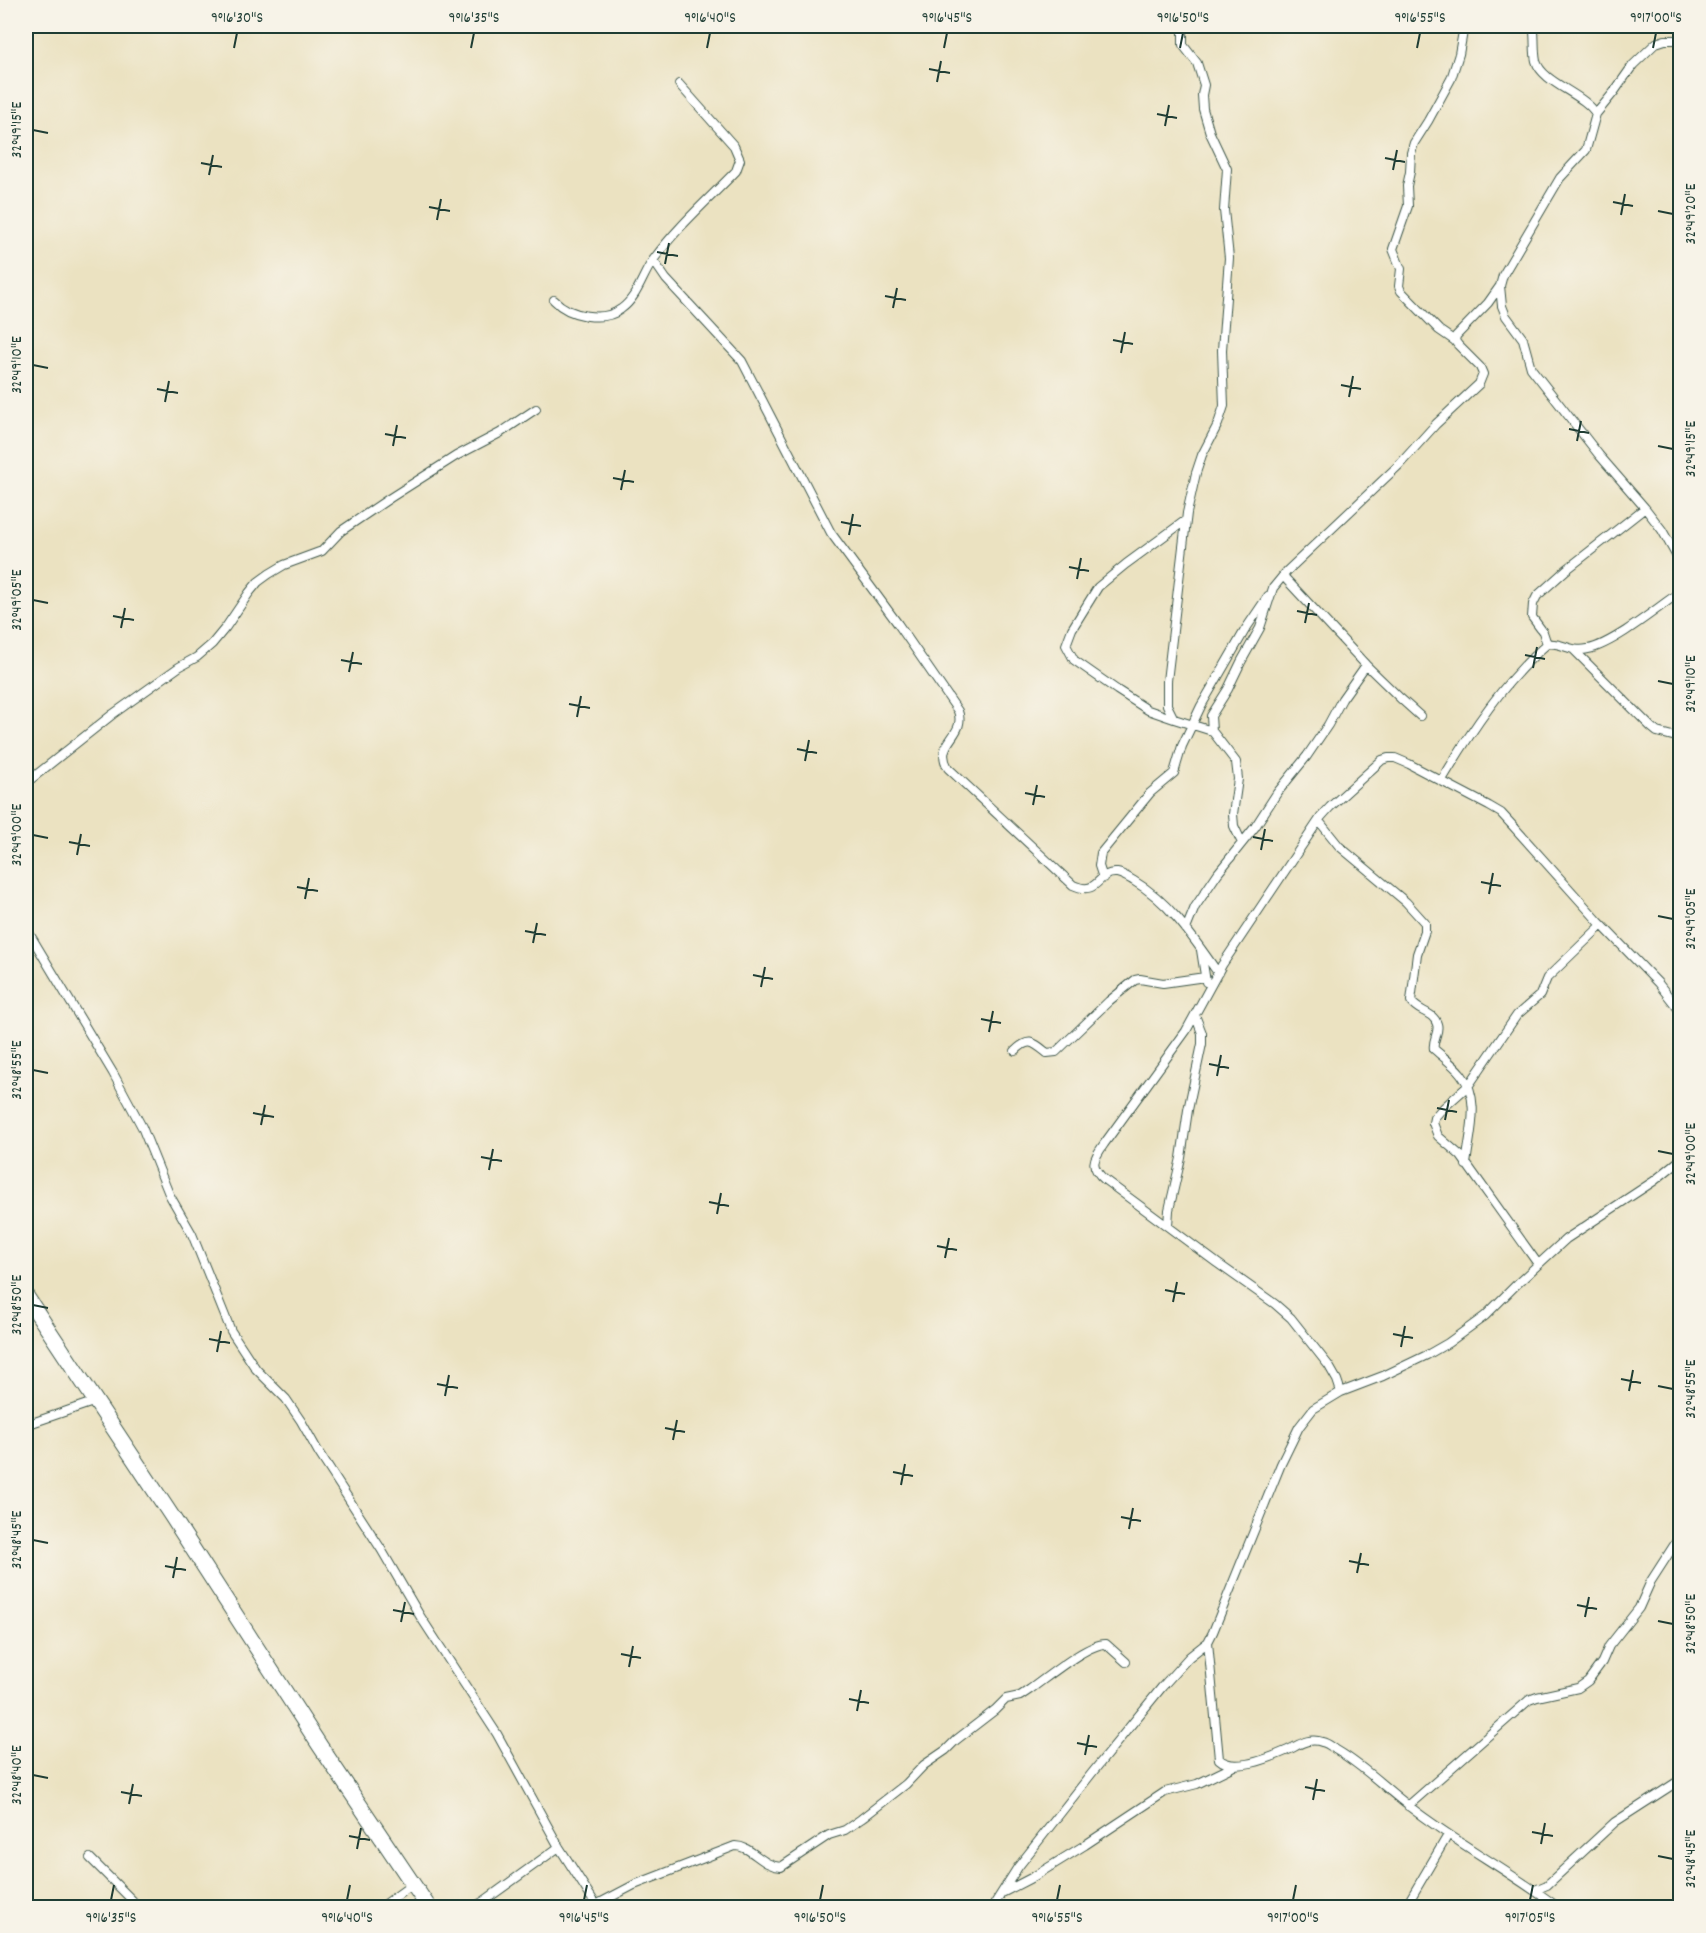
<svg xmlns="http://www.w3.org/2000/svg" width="1706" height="1933" viewBox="0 0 1706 1933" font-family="Dekko,sans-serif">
<rect width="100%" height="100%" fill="#f7f3e8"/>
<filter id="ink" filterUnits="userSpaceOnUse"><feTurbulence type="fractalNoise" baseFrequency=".0167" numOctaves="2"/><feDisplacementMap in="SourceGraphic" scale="12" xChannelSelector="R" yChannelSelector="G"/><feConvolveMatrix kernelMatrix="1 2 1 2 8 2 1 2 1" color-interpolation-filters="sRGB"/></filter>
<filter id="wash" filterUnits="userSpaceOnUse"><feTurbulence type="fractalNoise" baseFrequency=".008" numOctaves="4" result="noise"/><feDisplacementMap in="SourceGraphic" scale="24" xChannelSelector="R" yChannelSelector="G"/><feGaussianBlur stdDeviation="1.35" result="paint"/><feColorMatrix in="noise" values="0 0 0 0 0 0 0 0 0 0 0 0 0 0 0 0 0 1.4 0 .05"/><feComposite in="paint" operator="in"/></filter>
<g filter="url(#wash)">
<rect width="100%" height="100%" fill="#ebe2c1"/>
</g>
<g filter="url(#ink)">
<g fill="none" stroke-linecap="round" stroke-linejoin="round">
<defs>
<path id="street" d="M1183,26V45L1197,63L1204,85L1202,95L1203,109L1210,133L1227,169L1224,210L1229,258L1222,350L1224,406L1218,424L1202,455L1196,473L1187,513L1167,681V705L1174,719L1212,731
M1534,32C1535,41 1534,52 1536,61C1542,83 1585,94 1596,114L1586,150L1560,178L1503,275L1500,286L1502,306L1506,316L1523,339L1531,368L1599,455L1645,508L1662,530L1680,562
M1596,114L1614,92L1633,65L1656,43L1665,40H1680
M653,260L666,279L742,361L831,533L898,624L958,711C967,736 933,742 948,768L1073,885C1100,897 1096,871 1117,873C1123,874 1129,878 1134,881C1170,902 1194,939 1218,973
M554,300C569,316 603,323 621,309C638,297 642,275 654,259C677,227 709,199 736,171L740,160L734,146L679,84
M1455,341L1439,330L1401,291L1399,286L1401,269L1393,249L1408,206L1407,186L1410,172L1411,153L1414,143L1428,121L1451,79L1459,54L1464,26
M1283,576L1366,665L1400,698L1420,716
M1547,644L1543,632L1532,617L1533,604L1537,596L1566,570L1645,508
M1574,650L1651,727L1657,732L1680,738
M1174,719L1148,710L1117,690L1074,660L1066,645L1072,629L1098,587L1126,564L1186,520
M1442,780C1471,731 1504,681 1547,644C1561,641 1570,653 1588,649C1612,645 1659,607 1680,592
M26,783L113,714L179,667L197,657L212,644L226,627L249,593L258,582L269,574L284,565L322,551L341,531L390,498L456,456L500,433L536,409
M1319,821L1339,846L1406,902L1425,923V931L1417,954L1411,1001C1417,1012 1433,1011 1437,1024C1440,1032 1432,1040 1434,1049C1443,1057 1454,1065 1461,1074C1482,1100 1469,1135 1466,1165
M1242,843L1234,826L1233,814L1238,779L1236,762L1212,731L1211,716L1228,689L1241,662L1260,628L1273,588L1287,571L1399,465L1436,424L1479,384L1483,374L1480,367L1458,345L1455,341L1456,336L1488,303L1500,286
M1103,878L1099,866L1101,853L1150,793L1174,773L1182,746L1201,706L1245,630L1268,596
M26,928L113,1073L142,1127L169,1194L192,1234L231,1331L256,1369L286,1399L301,1421L319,1453L381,1549L420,1616L497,1734L559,1847L598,1908
M1186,929L1195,907L1218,873L1255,827L1277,793L1307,756L1328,725L1342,699L1366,665
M1201,950L1206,982
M1015,1051C1029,1037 1033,1042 1047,1053L1056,1052L1109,1001L1135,980L1140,979L1163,983L1205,977
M1168,1226L1169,1210L1181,1158L1188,1110L1202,1044V1033L1195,1015
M1538,1264L1461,1156L1438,1136L1433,1123L1434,1118L1441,1110L1469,1085L1517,1015L1540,995L1547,978L1602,925
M1341,1392L1337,1380L1329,1366L1291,1318L1275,1304L1217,1263L1105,1180C1089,1166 1093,1160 1104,1144L1186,1031L1222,965L1321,817L1330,807L1382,760L1388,758H1395L1409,764L1489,806L1501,813L1513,826L1599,922L1658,983L1680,1011
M26,1425L96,1401
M1208,1642L1219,1759C1234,1773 1270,1758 1288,1750C1299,1745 1309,1737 1322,1742C1328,1743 1333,1748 1338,1751C1365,1767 1386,1789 1410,1807C1458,1844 1511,1872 1559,1908
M1408,1806L1529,1700L1537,1697L1578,1688L1588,1681L1602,1662L1609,1646L1639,1608L1651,1581L1680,1536
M90,1858L140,1908
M1535,1890L1547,1885L1615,1822L1680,1780
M1002,1893L1033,1877L1085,1845L1165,1792L1197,1784L1234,1766
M592,1907L634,1885L735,1846C752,1846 761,1866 781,1867L829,1835L845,1830L861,1819L906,1784L924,1765L946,1750L956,1740L995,1710L1006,1699L1020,1696L1029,1690C1045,1679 1088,1643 1106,1644L1126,1662
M380,1908L413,1884
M472,1908L484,1901L559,1847
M992,1908L1018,1867L1092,1773L1162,1687L1189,1657L1208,1642L1213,1632L1281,1464L1299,1427L1313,1409L1341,1392L1383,1376L1427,1355L1448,1343L1485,1316L1517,1284L1566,1239L1654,1181L1680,1160
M1405,1908L1448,1835"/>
<path id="highway" d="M26,1296L171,1515L320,1746L429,1908"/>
</defs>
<use href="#street" stroke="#3e5649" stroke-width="10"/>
<use href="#highway" stroke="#3e5649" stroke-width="17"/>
<use href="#street" stroke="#fff" stroke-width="8"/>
<use href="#highway" stroke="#fff" stroke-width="15"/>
</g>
</g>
<path fill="none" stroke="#1f3d34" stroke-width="2" d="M234,48L237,33M471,48L474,33M707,48L710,33M944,48L947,33M1180,48L1183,33M1417,48L1420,33M1653,48L1656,33M929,69L950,73M937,82L941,61M1157,114L1177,118M1165,126L1169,105M33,130L48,133M1385,158L1405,162M201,163L222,167M1393,170L1397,150M209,175L213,155M1613,202L1633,206M429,207L450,211M1658,211L1673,214M1621,215L1625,194M437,220L441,199M657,252L678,256M665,264L669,243M885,296L906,300M893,308L897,288M1113,340L1133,344M1121,353L1125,332M33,365L48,368M1341,385L1361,389M157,389L178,393M1349,397L1353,376M165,402L169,381M1569,429L1589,433M385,434L406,438M1577,441L1581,421M393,446L397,425M1658,446L1673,449M613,478L634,482M621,490L625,470M841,522L861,526M849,535L853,514M1069,567L1089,571M1077,579L1081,558M33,600L48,603M1297,611L1317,615M113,616L134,620M1305,623L1309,603M121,628L125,608M1525,655L1545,659M341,660L362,664M1533,668L1537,647M349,672L353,652M1658,681L1673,684M569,704L590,708M577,717L581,696M797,749L817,753M805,761L809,740M1025,793L1045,797M1033,805L1037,785M33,835L48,838M1253,837L1273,841M69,842L90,846M1261,850L1265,829M77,855L81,834M1481,882L1501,886M297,887L318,891M1489,894L1493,873M305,899L309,878M1658,916L1673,919M525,931L546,935M533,943L537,923M753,975L773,979M761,987L765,967M981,1019L1001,1023M989,1032L993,1011M1209,1064L1229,1068M33,1070L48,1073M1217,1076L1221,1055M1437,1108L1457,1112M253,1113L274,1117M1445,1120L1449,1100M261,1125L265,1105M1658,1151L1673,1154M481,1157L502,1161M489,1170L493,1149M709,1202L729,1206M717,1214L721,1193M937,1246L957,1250M945,1258L949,1238M1165,1290L1185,1294M1173,1302L1177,1282M33,1305L48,1308M1393,1334L1413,1338M209,1339L230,1343M1401,1347L1405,1326M217,1352L221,1331M1621,1379L1641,1383M437,1384L458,1388M1658,1386L1673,1389M1629,1391L1633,1370M445,1396L449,1375M665,1428L685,1432M673,1440L677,1420M893,1472L913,1476M901,1485L905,1464M1121,1517L1141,1521M1129,1529L1133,1508M33,1540L48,1543M1349,1561L1369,1565M165,1566L186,1570M1357,1573L1361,1553M173,1578L177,1557M1577,1605L1597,1609M393,1610L414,1614M1585,1617L1589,1597M1658,1621L1673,1624M401,1622L405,1602M621,1654L641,1658M629,1667L633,1646M849,1699L869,1703M857,1711L861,1690M1077,1743L1097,1747M1085,1755L1089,1735M33,1775L48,1778M1305,1787L1325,1791M121,1792L142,1796M1313,1800L1317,1779M129,1804L133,1784M1532,1832L1553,1836M349,1836L370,1840M1541,1844L1545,1823M357,1849L361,1828M1658,1856L1673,1859M111,1900L114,1885M347,1900L350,1885M584,1900L587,1885M820,1900L823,1885M1057,1900L1060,1885M1293,1900L1296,1885M1530,1900L1533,1885"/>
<rect width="1706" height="1933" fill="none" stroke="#f7f3e8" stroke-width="66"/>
<rect x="33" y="33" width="1640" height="1867" fill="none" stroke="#1f3d34" stroke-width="2"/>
<g font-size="15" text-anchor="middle" fill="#1f3d34">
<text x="237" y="22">9°16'30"S</text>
<text x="474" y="22">9°16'35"S</text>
<text x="710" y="22">9°16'40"S</text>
<text x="947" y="22">9°16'45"S</text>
<text x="1183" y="22">9°16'50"S</text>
<text x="1420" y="22">9°16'55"S</text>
<text x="1656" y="22">9°17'00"S</text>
<text transform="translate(16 130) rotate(-90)" y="5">32°49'15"E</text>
<text transform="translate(1690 214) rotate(-90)" y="5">32°49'20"E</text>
<text transform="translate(16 365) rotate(-90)" y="5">32°49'10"E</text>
<text transform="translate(1690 449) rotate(-90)" y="5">32°49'15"E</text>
<text transform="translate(16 600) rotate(-90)" y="5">32°49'05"E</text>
<text transform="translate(1690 684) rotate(-90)" y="5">32°49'10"E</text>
<text transform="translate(16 835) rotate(-90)" y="5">32°49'00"E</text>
<text transform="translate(1690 919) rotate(-90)" y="5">32°49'05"E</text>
<text transform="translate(16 1070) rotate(-90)" y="5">32°48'55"E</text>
<text transform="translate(1690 1154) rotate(-90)" y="5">32°49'00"E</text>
<text transform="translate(16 1305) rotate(-90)" y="5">32°48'50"E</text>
<text transform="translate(1690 1389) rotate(-90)" y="5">32°48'55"E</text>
<text transform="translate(16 1540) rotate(-90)" y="5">32°48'45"E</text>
<text transform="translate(1690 1624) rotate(-90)" y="5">32°48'50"E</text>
<text transform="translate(16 1775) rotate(-90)" y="5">32°48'40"E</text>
<text transform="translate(1690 1859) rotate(-90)" y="5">32°48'45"E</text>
<text x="111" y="1922">9°16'35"S</text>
<text x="347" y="1922">9°16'40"S</text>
<text x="584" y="1922">9°16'45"S</text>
<text x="820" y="1922">9°16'50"S</text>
<text x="1057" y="1922">9°16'55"S</text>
<text x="1293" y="1922">9°17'00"S</text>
<text x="1530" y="1922">9°17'05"S</text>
</g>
</svg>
